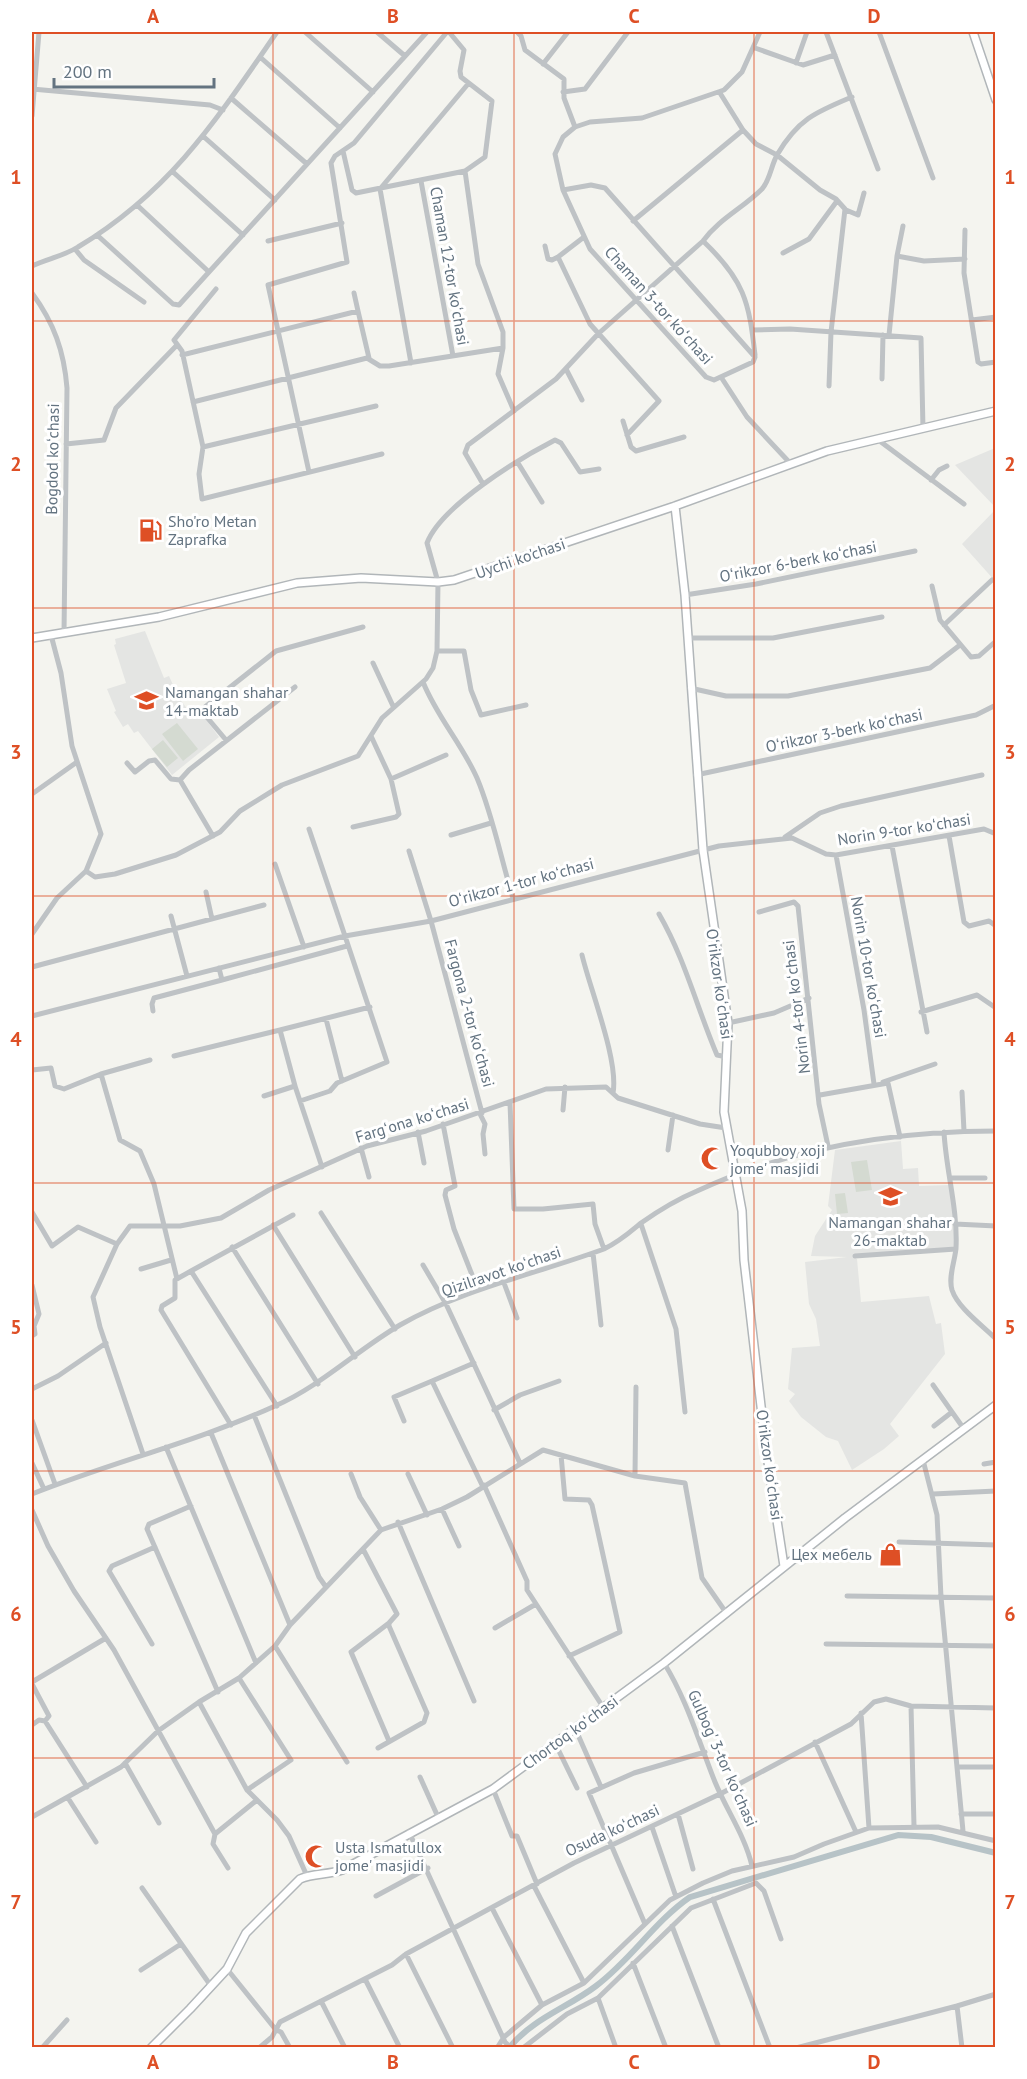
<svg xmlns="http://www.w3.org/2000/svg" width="1027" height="2079" viewBox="0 0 1027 2079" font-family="'PT Sans',sans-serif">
<rect width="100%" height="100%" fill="#f4f4ef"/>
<path fill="#e4e5e3" d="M995,448V507L955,465Z
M995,510V581L962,544Z
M145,631L164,678L169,676L179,698L191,714L198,709L219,737L172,775L138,731L134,733L128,724L123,727L114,712L116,711L107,689L126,683L114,645L116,644L115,639Z
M901,1141L903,1169L918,1168L919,1186L951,1185L955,1248L853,1257L857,1259L861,1302L929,1296L936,1324L941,1323L945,1354L890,1424L899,1436L884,1449L852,1470L838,1441L826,1437L801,1417L789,1401L795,1394L788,1389L792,1348L820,1346L816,1319L809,1304L805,1262L847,1257L811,1256L815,1236L832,1210L828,1206L835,1150Z"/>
<path fill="#d4dad1" d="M177,723L198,749L183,761L162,734Z
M163,740L178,758L167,767L152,749Z
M867,1160L872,1190L856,1192L851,1162Z
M845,1193L848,1213L837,1214L835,1194Z"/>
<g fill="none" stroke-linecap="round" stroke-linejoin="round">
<path stroke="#b7c3c7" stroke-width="6" d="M509,2048C532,2019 567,2008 596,1986C631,1960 654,1922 690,1897L898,1835L931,1837L996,1853"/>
<defs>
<path id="major" d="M973,32L996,100
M675,506L685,595L703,850L728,1023L724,1112L742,1211L744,1260L766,1449L784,1566
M32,638L159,617L297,583L361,578L438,582L454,580L675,506L827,451L996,411
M151,2048L190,2009L227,1969L246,1933L300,1879C313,1873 328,1875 342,1870L493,1789L664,1663L845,1518L996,1405"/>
</defs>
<use href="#major" stroke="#b1b6b9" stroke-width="10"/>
<path stroke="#bec2c5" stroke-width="5" d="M305,32L373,92
M377,32L405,56
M449,32L464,50L460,71L461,77L492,101L485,157L465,171L478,264L503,332V348L498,374L514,411
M517,32L521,36L525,50L564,79V98L575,127
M826,32L878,169
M879,32L933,178
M755,48L803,65L835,55
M260,57L340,128
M796,63L807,32
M543,64L568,32
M32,89L210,105L223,110
M563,92L585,89L628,32
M720,93L743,130L756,144L777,155L820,190L836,199L845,209L831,332L829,386
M231,98L307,164
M32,116L39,32
M204,137L275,200
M343,151L352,190L356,193L465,171
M173,172L243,235
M421,181L453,356
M563,190L591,185L605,188L755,357L753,362L714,380L706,377L590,249L563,190L555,154L563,137L575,127L590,122L642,118L724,90L742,72L760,32
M138,206L209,272
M846,210L858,215L864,193
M633,221L743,130
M965,230L964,273L978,362L981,364L996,362
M97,235L173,304L179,305L427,32
M584,237L558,257L590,324L659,401L627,435
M268,241L342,223
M703,241C744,280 749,301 755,355
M545,246L548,259L552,260L558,257
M75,249L84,260L144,302
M783,253L809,239L837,201
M897,256L903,226
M32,266C46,259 64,256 78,247C171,191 217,119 277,32
M216,289L174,340L182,351L203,447L199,474L202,499L382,454
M32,293C54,323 64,351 67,388L64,633
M354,293L358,311
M972,320L996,317
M752,330L790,329L921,338L923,429
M889,335L897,256L924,261L965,259
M182,355L358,311L369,358
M411,363L380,189L468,84
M566,369L582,400
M721,377L747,417L790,463
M882,379L883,335
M193,402L367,358L380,366H389L503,348
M623,421L631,447L636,451L684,437
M877,439L964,504
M66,444L104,440L116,408L177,345
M203,447L376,406
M518,463L542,502
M309,472L268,285L347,262L331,163L335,156L354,143L447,32
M931,480L939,470L947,466
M483,484L465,453L468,445L556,379L598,334L703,241C719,219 743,208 762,189C770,180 771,166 777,155C798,119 816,112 852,97
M932,586L940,620L971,657L979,656L996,641
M685,595L756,584L915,551
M944,625L992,580
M688,638H773L882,617
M437,651H464L471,690L481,715L526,705
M373,663L393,706
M423,682C437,717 462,744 477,778C493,816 501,859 513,898
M690,688L726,696H788L930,668L960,645
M226,740L205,715V707L276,651L363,627
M127,763L135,772L149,761L155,760L171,779L180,780
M696,775L976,715L996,705
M391,779L446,755
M32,794L77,762
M353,827L396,817L399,814L391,779L371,736
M451,835L491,823
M213,836L180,780L189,770L295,687
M949,836L964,922L969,926L989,921L996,926
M785,837L820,813L841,806L982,775
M892,846L927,1032
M409,851L431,921L482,1113
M836,855L864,1010L874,1084
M275,864L304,947
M86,871L95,877L115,874L176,855L220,832L240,811L282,785L358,756L382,718L426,679L433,668L437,651L438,582L427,543C441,506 520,458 555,440L561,443L580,472L599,469
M206,892L212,919
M759,912L794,902L798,906L819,1104L828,1146
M659,914C685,959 697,1008 717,1055L727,1057
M171,916L187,976
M32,934L57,898L86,871L101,834L72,746L61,673L51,635
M582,955C590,989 619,1061 613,1093
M32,967L264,905
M219,968L222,980L347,946
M153,1011L152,1004L154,998L222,980
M921,1012L977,995L996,1008
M32,1016L345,936L309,829
M326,1019L342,1081
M728,1023L774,1013L809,998
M174,1056L280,1030
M32,1070L51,1068L55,1086L64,1089L101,1074L150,1060
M101,1074L120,1140L140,1151L154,1184L177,1279
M883,1082L935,1064
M295,1086L280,1030L370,1007
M962,1092L964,1131
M820,1095L888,1083L900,1137
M264,1096L295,1086L322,1167
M300,1101L330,1091L337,1083L387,1062L345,936L431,921L719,846L792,838L826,854L836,855L984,829L996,834
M510,1103L514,1209H543L593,1204L595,1224L604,1249
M563,1110L565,1087
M480,1114L485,1124L483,1134L485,1154
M443,1124L455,1186L446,1190L445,1195L454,1229L478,1290
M418,1132L424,1163
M944,1132C946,1171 958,1209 956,1248C955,1261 948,1277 952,1290C958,1308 982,1325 996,1339
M361,1148L369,1177
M668,1150L673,1115
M950,1178H985
M32,1212L52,1246L78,1227L117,1244L93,1297L100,1327L143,1454
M321,1213L395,1329
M641,1224L676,1329L685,1412
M955,1224L996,1226
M273,1225L355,1357
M117,1244L130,1226H180L221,1218L269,1190L367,1146L426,1131L546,1089L606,1087L618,1098L700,1124L726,1128
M232,1247L318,1384
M593,1253L601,1325
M855,1256L956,1249
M423,1265L446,1304L520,1463
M141,1269L171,1260
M191,1271L175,1280V1298L162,1306L161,1310L231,1425
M504,1283L517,1318
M32,1285L39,1314L34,1326L35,1334L32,1336
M432,1381L474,1363
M933,1385L952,1412L934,1426
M32,1389L58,1376L106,1343
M277,1406L191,1271L293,1215
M494,1410L520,1395L559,1381
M952,1412L964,1429
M254,1415L319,1577L326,1587
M32,1420L55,1484
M404,1421L394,1397L432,1381L483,1487
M211,1433L290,1625
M166,1447L256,1663
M561,1455L565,1499L589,1500L592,1505L620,1632L569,1656
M923,1460L937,1515L941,1597L963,1831
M32,1463L44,1489
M984,1464L996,1462
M351,1474L360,1497L381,1530
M408,1474L427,1515
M635,1476L636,1387
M484,1485L527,1581V1590L603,1707
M32,1494C112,1462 196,1442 275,1406C321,1386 357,1350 400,1325C463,1289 536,1274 604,1249C619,1242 629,1233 641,1223C658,1211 678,1199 697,1191C790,1148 893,1131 996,1131
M933,1494L996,1491
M191,1506L149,1524L147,1529L218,1692
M442,1509L459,1546
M32,1510L48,1546L74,1591L114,1650L215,1834L213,1844L228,1868
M398,1522L474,1701
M899,1542L996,1545
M363,1549L397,1614L389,1623V1626L427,1713L424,1722L378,1748
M847,1596L996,1598
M389,1623L351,1652L389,1741
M495,1628L536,1604
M152,1644L109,1571L112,1566L155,1547
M826,1644L996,1646
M275,1646L347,1762
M664,1663C687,1700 699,1742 715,1782C727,1811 745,1836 752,1866
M239,1678L291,1760L247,1790
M32,1682L106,1638
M32,1684L49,1716L45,1721
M199,1702L247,1790L277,1820L289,1836L307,1876
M911,1706L914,1826
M861,1713L869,1828
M32,1725L39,1720L45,1721L87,1787
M575,1728L601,1787
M815,1742L856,1832
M555,1743L577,1788
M125,1763L159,1823
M958,1767H996
M420,1777L438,1817
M493,1789L512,1836H517L537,1884
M68,1798L96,1842
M678,1814L693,1869
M961,1814H996
M32,1817L121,1767L158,1731L199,1702L239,1678L275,1646L290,1625L381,1530L442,1509L467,1497L543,1450L635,1476L685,1483L702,1578L727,1614
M652,1827L676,1897
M409,1832L505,2042L511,2048
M215,1834L257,1800
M534,1886L584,1983
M142,1888L211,1986
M376,1896L428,1868
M713,1899L770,2048
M492,1908L542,2005
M645,1924L589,1793L634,1773L705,1752
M672,1926L719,2048
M406,1954L453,2048
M633,1963L666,2048
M227,1969L276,2030L281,2032L290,2048
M141,1970L181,1944
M365,1979L400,2048
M598,1998L616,2048
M321,2001L345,2048
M957,2006L996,1994
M42,2048L67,2020
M259,2048L272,2037L280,2022L392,1965L406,1954L574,1863L722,1793L851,1724L874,1702L886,1699L911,1706L996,1708
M497,2048L504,2037L542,2005L584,1983L670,1900L703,1883L732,1871L794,1857L824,1844L869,1828L938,1827L996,1841
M523,2048L567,2014L598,1998L691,1908L756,1883L764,1891L781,1939
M796,2048L957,2006L962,2048"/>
<use href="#major" stroke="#fff" stroke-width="7"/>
</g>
<path fill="none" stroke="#de4f25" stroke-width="1.5" stroke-opacity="0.55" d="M273,32V2048M514,32V2048M754,32V2048M32,321H996M32,608H996M32,896H996M32,1183H996M32,1471H996M32,1758H996"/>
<defs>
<symbol id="fuel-bare" viewBox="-9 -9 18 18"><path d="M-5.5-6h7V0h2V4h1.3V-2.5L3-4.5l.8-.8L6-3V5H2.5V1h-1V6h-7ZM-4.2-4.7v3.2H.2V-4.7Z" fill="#de4f25" stroke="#fff" stroke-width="2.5" paint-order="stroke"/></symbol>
<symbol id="school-bare" viewBox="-9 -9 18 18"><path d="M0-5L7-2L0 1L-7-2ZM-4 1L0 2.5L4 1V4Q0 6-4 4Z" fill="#de4f25" stroke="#fff" stroke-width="2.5" paint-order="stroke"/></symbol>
<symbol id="mosque-bare" viewBox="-9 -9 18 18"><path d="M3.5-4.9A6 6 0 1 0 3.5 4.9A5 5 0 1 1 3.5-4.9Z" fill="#de4f25" stroke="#fff" stroke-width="2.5" paint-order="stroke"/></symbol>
<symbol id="shop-bare" viewBox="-9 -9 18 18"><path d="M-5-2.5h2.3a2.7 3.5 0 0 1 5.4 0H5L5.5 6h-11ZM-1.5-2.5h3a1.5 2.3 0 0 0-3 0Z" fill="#de4f25" stroke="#fff" stroke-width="2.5" paint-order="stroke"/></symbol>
</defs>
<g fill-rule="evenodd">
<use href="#fuel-bare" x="134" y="514" width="33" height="33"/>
<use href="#school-bare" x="130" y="684" width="33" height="33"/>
<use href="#mosque-bare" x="696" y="1142" width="33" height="33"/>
<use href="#school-bare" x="874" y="1180" width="33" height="33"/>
<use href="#shop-bare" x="874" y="1538" width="33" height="33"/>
<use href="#mosque-bare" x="300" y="1840" width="33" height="33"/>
</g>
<g text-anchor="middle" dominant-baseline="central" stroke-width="6" stroke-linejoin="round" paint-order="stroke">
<g font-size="16" fill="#637380" stroke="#fff">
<text transform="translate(450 266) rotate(80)">Chaman 12-tor koʻchasi</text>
<text transform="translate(659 305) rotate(48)">Chaman 3-tor koʻchasi</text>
<text transform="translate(52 459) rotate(-89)">Bogdod koʻchasi</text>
<text transform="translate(520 558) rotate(-19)">Uychi ko'chasi</text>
<text transform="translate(798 561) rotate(-11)">Oʻrikzor 6-berk koʻchasi</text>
<text transform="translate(844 730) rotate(-12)">Oʻrikzor 3-berk koʻchasi</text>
<text transform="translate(904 829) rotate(-9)">Norin 9-tor koʻchasi</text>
<text transform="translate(521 882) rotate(-15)">Oʻrikzor 1-tor koʻchasi</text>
<text transform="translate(869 967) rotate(80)">Norin 10-tor koʻchasi</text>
<text transform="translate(720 984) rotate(82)">Oʻrikzor koʻchasi</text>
<text transform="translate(796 1007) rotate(-97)">Norin 4-tor koʻchasi</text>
<text transform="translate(470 1013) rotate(75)">Fargona 2-tor koʻchasi</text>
<text transform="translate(412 1120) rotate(-17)">Fargʻona koʻchasi</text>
<text transform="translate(501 1271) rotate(-19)">Qizilravot koʻchasi</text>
<text transform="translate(770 1465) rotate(82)">Oʻrikzor koʻchasi</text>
<text transform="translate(570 1732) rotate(-36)">Chortoq koʻchasi</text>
<text transform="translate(723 1758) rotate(66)">Gulbog' 3-tor koʻchasi</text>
<text transform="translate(612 1830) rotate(-25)">Osuda koʻchasi</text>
</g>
<g font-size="16" fill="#637380" stroke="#fff" text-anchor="start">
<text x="168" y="521">Sho'ro Metan<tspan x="168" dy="18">Zaprafka</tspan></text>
<text x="165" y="692">Namangan shahar<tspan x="165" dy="18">14-maktab</tspan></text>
<text x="730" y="1150">Yoqubboy xoji<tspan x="730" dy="18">jome' masjidi</tspan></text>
<text x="890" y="1222" text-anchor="middle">Namangan shahar<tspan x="890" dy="18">26-maktab</tspan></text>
<text x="872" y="1554" text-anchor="end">Цех мебель</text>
<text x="335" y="1847">Usta Ismatullox<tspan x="335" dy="18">jome' masjidi</tspan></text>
</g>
</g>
<rect width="1027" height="2079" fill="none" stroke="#ffffff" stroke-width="66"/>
<path d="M54 78v9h160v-9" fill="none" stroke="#637380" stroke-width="3"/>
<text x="63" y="78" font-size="18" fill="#637380" stroke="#ffffff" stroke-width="4.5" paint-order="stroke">200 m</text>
<rect x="33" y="33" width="961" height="2013" fill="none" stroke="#de4f25" stroke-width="2"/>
<g font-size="20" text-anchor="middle" font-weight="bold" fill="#de4f25">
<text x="153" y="23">A</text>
<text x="393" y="23">B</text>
<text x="634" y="23">C</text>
<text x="874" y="23">D</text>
<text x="16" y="184">1</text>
<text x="1010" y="184">1</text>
<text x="16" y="471">2</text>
<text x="1010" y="471">2</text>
<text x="16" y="759">3</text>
<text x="1010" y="759">3</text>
<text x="16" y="1046">4</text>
<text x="1010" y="1046">4</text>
<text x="16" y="1334">5</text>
<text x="1010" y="1334">5</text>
<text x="16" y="1621">6</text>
<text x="1010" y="1621">6</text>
<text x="16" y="1909">7</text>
<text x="1010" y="1909">7</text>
<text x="153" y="2069">A</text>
<text x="393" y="2069">B</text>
<text x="634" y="2069">C</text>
<text x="874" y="2069">D</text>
</g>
</svg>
